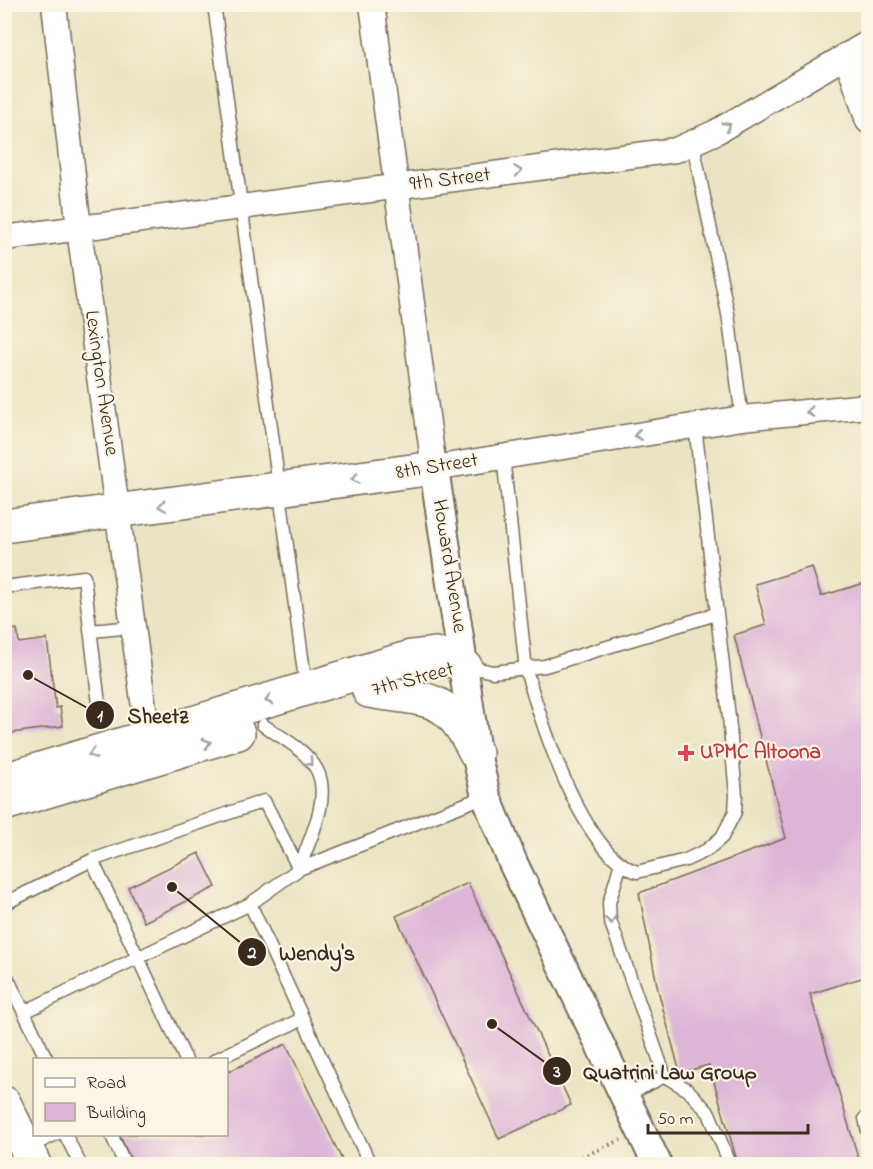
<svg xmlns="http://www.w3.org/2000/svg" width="873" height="1169" viewBox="0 0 873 1169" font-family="'Indie Flower',sans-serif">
<rect width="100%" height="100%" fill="#fcf5e5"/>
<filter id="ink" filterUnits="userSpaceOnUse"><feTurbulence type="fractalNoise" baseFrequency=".0167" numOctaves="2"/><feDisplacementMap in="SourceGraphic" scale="12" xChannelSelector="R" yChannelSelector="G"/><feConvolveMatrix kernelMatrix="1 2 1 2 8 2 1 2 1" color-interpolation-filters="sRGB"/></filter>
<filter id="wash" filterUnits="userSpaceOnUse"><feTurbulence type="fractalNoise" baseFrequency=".008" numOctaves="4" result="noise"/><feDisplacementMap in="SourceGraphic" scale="24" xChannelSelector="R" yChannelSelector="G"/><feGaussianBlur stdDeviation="1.35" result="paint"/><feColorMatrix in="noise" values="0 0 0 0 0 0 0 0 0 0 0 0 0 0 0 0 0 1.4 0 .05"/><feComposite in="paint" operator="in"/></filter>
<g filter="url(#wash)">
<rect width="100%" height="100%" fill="#ebe4c3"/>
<g id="blocks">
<path fill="#ddb6d7" d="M812,567L821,596L868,582V976L810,994L860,1164H738L709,1065L680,1073L658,990L639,893L786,838L734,635L766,625L755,584Z
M17,629L19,643L47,639L56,708L60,707L63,726L4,734V631Z
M199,853L216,887L144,922L128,887Z
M468,883L571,1105L499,1139L396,916Z
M286,1044L344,1164H133L119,1134H226V1073Z"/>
</g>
</g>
<g filter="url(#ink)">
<use href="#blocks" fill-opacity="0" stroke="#796b58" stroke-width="1.5"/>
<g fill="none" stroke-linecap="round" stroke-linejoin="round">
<defs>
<path id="service" d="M214,4L306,687
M693,144L728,314L742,418
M503,456L526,670C542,724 581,853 637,872L686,860L707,850L722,837L735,812L736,795L729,717L695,426
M4,587L84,577L100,713
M90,631L134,627
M465,666L493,672L545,666L716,614
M263,725C281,737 306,750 317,770C332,799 308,842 299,869
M92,860L186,1060
M621,863L609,903L610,920L665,1076L688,1090L709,1113L730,1164
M4,904L92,860L264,801L299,869
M250,904L370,1164
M4,971L47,1060
M24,1012L250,904L299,869L486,796
M215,1060L302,1019
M625,1096L665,1076
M865,1118L868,1132
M65,1134L80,1164
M111,1134L125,1164
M27,1148L56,1134"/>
<path id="minor" d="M54,4L79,229L150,752
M372,4L434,468L742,418L868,406
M846,55L868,121
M4,238L676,150L716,132L868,43"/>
<path id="tertiary" d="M434,468L476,753L486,796L513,863L657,1164"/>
<path id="secondary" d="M4,526L434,468
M369,691C431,702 445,691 476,753
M4,780L411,657L435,654L465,666
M4,804L238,733"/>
<path id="primary" d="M4,1103L34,1164"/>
</defs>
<use href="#service" stroke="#796b58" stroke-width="15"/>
<use href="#minor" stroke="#796b58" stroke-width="27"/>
<use href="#tertiary" stroke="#796b58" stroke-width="32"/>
<use href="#secondary" stroke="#796b58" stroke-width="36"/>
<use href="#primary" stroke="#796b58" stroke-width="36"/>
<path stroke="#796b58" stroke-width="4" stroke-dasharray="1.5 4.5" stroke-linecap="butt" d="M572,1164L579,1158L621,1140"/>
<use href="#service" stroke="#fff" stroke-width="12"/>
<use href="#minor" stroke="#fff" stroke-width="24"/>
<use href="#tertiary" stroke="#fff" stroke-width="28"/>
<use href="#secondary" stroke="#fff" stroke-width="33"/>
<use href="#primary" stroke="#fff" stroke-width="33"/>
</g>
<defs><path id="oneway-chevron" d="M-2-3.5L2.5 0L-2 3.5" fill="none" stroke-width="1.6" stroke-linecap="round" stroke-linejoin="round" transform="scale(1.5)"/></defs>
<g stroke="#a79f9a">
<use href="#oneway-chevron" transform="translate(727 126) rotate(-31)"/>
<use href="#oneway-chevron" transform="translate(518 171) rotate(-8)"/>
<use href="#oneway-chevron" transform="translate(810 412) rotate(174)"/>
<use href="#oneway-chevron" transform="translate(638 435) rotate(171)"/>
<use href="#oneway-chevron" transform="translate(355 479) rotate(172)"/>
<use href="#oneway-chevron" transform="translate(162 506) rotate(172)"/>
<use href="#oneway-chevron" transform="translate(269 700) rotate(163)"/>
<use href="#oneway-chevron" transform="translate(207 743) rotate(-18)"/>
<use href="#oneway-chevron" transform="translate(92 754) rotate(163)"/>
<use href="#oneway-chevron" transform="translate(309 762) rotate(48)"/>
<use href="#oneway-chevron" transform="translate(611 920) rotate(78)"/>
</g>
</g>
<path fill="#e0444e" stroke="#fcf5e5" stroke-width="2" d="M683 744h6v6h6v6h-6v6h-6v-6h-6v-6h6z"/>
<g text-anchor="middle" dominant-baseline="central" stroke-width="4.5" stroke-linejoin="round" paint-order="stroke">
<g font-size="21" fill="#3b2a1e" stroke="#fcf5e5">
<text transform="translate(450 180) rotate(-7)">9th Street</text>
<text transform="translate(101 383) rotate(82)">Lexington Avenue</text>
<text transform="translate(437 467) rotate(-9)">8th Street</text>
<text transform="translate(449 566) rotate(81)">Howard Avenue</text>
<text transform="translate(413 680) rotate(-15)">7th Street</text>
</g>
<g font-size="21" font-weight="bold" fill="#be3a42" stroke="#fcf5e5" text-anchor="start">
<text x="700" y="753">UPMC Altoona</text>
</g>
</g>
<path fill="none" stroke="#3b2a1e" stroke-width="2" d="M28 675L100 715M172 887L252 952M492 1024L557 1071"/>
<g fill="#3b2a1e" stroke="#fcf5e5" stroke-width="2">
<circle cx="28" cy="675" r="6"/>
<circle cx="172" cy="887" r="6"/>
<circle cx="492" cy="1024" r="6"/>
<circle cx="100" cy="715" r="15"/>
<circle cx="252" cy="952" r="15"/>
<circle cx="557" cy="1071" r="15"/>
</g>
<g font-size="18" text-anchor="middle" font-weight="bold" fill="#fff">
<text x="100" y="721">1</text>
<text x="252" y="958">2</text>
<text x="557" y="1077">3</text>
</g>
<g font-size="22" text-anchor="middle" font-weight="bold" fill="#3b2a1e" stroke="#fcf5e5" stroke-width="4.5" stroke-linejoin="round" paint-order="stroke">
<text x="158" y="723">Sheetz</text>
<text x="317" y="960">Wendy's</text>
<text x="670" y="1079">Quatrini Law Group</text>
</g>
<rect width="873" height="1169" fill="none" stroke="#fcf5e5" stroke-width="24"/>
<rect x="33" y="1058" width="195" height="78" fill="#fcf5e5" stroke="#afa495" stroke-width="1.5"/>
<rect x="45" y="1078" width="30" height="9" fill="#ffffff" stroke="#afa495" stroke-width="1.5"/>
<text x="87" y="1088" font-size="18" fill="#3b2a1e">Road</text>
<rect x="45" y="1103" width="30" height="18" fill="#ddb6d7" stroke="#afa495" stroke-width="1.5"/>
<text x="87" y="1118" font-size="18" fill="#3b2a1e">Building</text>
<path d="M648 1124v9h160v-9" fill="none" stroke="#3b2a1e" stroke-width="3"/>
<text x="657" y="1124" font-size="18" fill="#3b2a1e" stroke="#fcf5e5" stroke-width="4.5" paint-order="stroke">50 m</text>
</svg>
